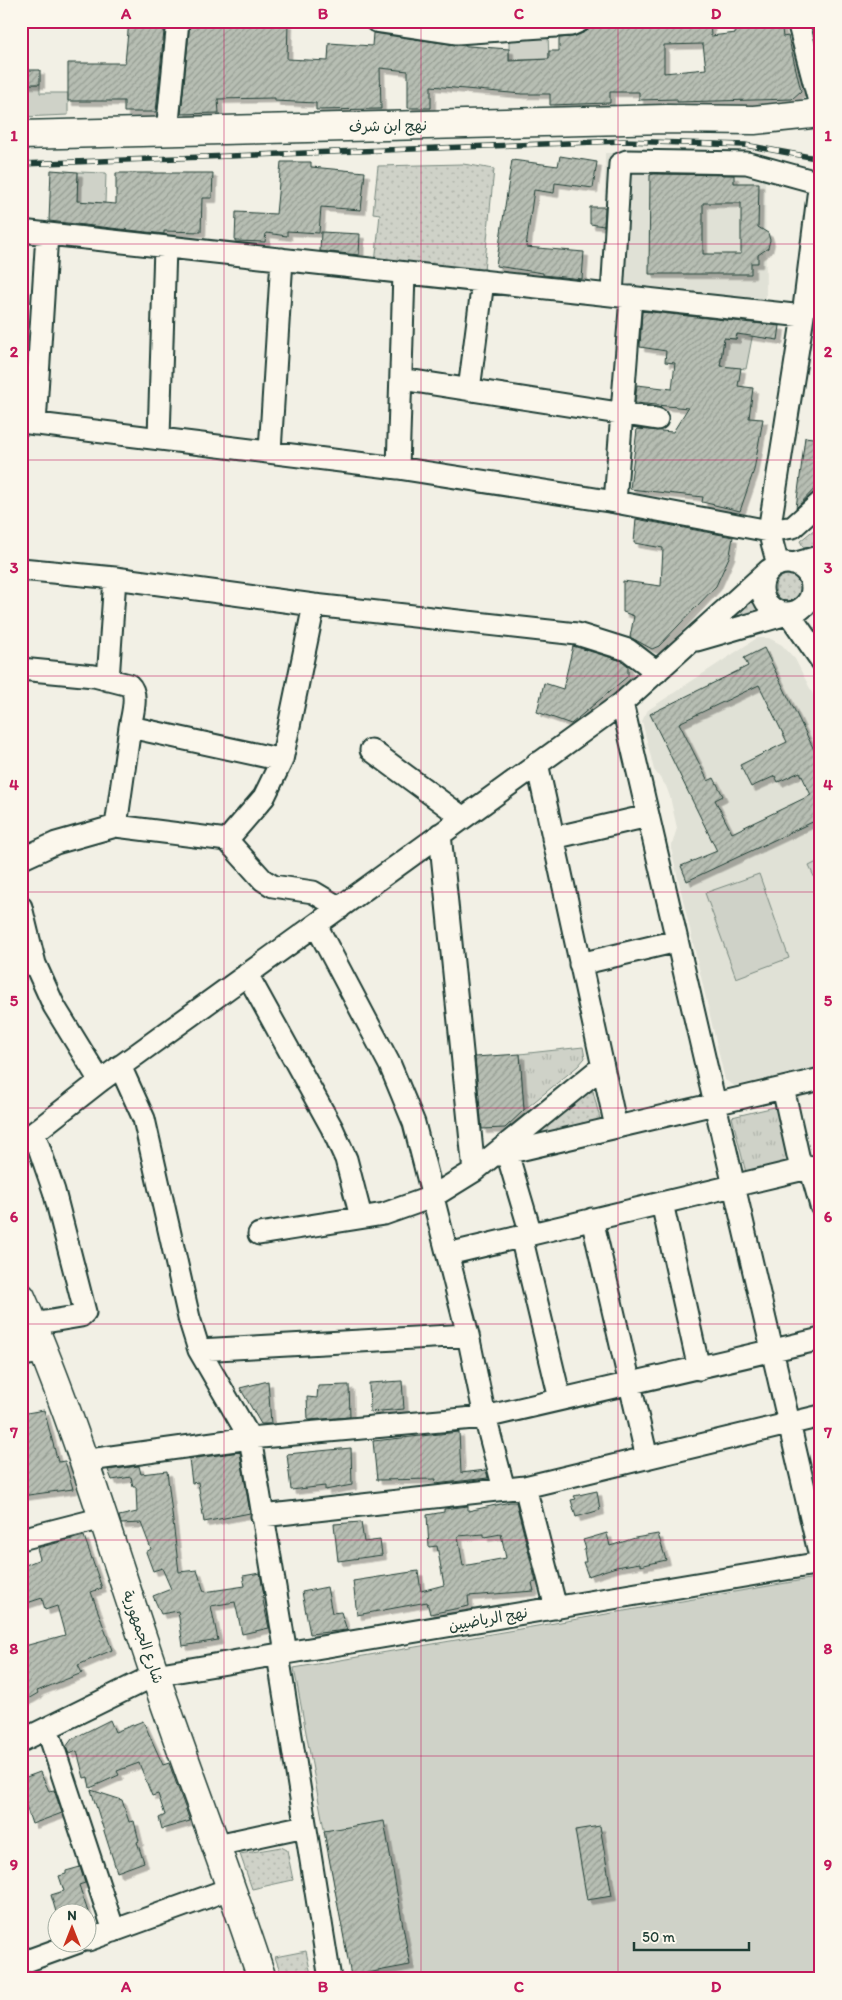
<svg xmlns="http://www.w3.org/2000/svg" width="842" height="2000" viewBox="0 0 842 2000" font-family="Itim,'Playpen Sans Arabic',sans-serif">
<defs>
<pattern id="grass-dots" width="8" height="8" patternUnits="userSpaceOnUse" patternTransform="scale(1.25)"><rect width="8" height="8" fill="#cfd2c8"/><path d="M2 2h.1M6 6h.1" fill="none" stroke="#b1b5ac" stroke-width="1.8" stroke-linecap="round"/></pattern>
<pattern id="park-tufts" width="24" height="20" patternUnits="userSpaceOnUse" patternTransform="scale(1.25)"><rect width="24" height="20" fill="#cfd2c8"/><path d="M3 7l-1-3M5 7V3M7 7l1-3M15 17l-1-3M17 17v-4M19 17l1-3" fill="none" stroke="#b1b5ac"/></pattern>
<pattern id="building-hatch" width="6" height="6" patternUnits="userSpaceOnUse" patternTransform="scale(1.25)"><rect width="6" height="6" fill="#b7beb3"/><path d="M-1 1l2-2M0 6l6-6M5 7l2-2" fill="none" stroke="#949c92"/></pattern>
<filter id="shadow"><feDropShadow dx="4.5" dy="4.5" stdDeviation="0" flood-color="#0004"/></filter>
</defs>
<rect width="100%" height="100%" fill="#f2f0e5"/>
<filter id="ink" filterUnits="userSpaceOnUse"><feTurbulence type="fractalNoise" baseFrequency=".02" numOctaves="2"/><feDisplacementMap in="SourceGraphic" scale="10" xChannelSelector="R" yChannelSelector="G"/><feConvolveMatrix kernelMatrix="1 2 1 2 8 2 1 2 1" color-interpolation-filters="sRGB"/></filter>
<g filter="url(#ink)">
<path fill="#e0e1d6" d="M605,153L706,154L765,157L766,302L604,285Z
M757,638H769L782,645L795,659L821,710V1066L735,1086L725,1080L671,848L677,828L670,797L666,786L654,770L642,721L648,710Z"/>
<path fill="url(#grass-dots)" stroke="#77887e" d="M463,164L494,169L484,271L375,264L380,214L373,213L378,166Z
M821,524V544L804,548L800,541Z
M775 588a13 13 0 1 1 26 0a13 13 0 1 1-26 0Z
M751,597L760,611L724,625Z
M593,1091L601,1123L538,1139L537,1134L588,1092Z
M281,1847L287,1850L293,1880L252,1889L240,1854Z
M306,1951L312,1979H283L275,1957Z"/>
<path fill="url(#park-tufts)" stroke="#77887e" d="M583,1047L585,1058L578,1066L524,1110L520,1054Z
M779,1106L792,1162L746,1173L732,1117Z"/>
<path fill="#cfd2c8" stroke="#77887e" d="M548,34L549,59L509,60V36Z
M21,84H40V93H68V115L21,117Z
M78,172L106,173L105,203L77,201Z
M738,332L753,333L746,369L720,366L724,338L736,339Z
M821,860V891L809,866Z
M759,874L789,958L736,978L705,893Z
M821,1577V1979H352L294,1668Z"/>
<path fill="url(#building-hatch)" stroke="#1f3d34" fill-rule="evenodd" filter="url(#shadow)" d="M129,21H165L156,112H124V101H68V63H125Z
M190,21L288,23L287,59L328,61L329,43L372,46L373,33L455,45L509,49V61L549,59V51H559V38L572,37L585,32L590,28L592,21H710L711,36L736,33L734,21H781L783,37L788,36L801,91L792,99L677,102V99L639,100V92H610V103L550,105V94H522L431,86V108H408V71L380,68L381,109L316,110V103L275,101V98L218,99L219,113L181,114ZM703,44L706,69L664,73V45Z
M21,70H40V84H21Z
M560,156L597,162L593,188L555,183L554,193L534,190L526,247L584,252L582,279L543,275V273L496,266L512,160L558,166Z
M281,162H311V167L365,172L361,210L321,207L319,233L287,231V236L266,233L265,242L235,241L236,212L276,214Z
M51,170L78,172L77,201L116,204V173H213L212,198H202L201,232L164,231V234L49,221Z
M654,174L734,175V183H759L758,227L768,233L770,240L768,248L758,255V263H751V274H649L650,175ZM703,203H741V254H703Z
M590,207H605L604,226L590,224Z
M321,232L360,234L359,255L320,251Z
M642,311L780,326L778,340L737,334L736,339L724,338L720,366L741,368L738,386L753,388L749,418L763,419L754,470L740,511L702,502L703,497L630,489L637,429L673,432L688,408L635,403L637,385L672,389L675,363L665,362L666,351L640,347Z
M805,437L821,439V482L796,508Z
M636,519L733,537L730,555L716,586L659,646L652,649L630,637L634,616L623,612V581L661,586L663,548L634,543Z
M573,646L622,661L628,666V676L571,724L537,712L544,683L563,689Z
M764,648L821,764V818L687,881L681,866L717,851L650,714L748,666L744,658ZM759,685L787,742L740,765L751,787L775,776L778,782L800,772L811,795L732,833L715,800L723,796L714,778L708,781L679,723Z
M520,1054L524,1110L505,1128L482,1129L475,1057Z
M268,1381L271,1424H261L240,1388Z
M402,1381L404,1409L370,1412L369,1383Z
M349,1385L350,1417L308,1420L307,1397L317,1398L318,1386Z
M44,1410L58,1462L65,1461L73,1489L21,1496V1414Z
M459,1432L461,1473L486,1470L488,1478L435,1484L436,1479L377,1480L373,1441Z
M351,1448L352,1485L325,1490V1486L291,1490L287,1454Z
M240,1452L250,1513L204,1522L198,1482L192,1483L189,1459Z
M139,1466L141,1474L167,1471L179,1572L197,1570L204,1592L245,1586L243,1576L260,1573L264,1596H262L269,1628L242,1634L235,1602L211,1606L218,1640L183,1646L178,1611L161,1614L153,1596L171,1589L162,1568L153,1571L146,1552L151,1549L141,1523L121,1524L119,1516L137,1512L136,1487H133L131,1477L112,1480L108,1470Z
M597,1491L600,1510L576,1517L571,1500L576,1499L574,1496Z
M510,1502H516L536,1582L532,1583L534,1591L468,1596L469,1606L430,1614L427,1602L357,1615L353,1581L418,1571L421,1591L444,1585L437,1546L429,1547L427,1515L444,1512V1509L468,1506V1511ZM484,1534V1537L501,1534L506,1558L463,1566L458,1536Z
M361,1522L364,1542L380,1540L382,1555L338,1561L334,1524Z
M607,1533L610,1546L635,1538L658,1534L666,1560L640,1566V1563L616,1567L588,1576L583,1562H586L584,1550L586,1549L583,1540Z
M84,1536L102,1588L91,1592L112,1650L78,1665L82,1673L37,1691L38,1693L21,1703V1647L65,1635L57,1606L45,1610L42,1598L21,1605V1567L40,1559L37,1548Z
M327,1587L332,1613L341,1612L347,1630L310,1634L302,1592Z
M110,1720L115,1732L143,1721L163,1765L169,1763L190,1821L162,1829L159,1818L165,1815L158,1794L152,1796L139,1763L117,1771L119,1775L90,1788L88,1777L84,1778L77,1751L69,1754L66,1747L72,1739Z
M40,1772L49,1791L54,1790L62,1813L32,1824L21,1791V1779Z
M91,1790L122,1800L129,1822L134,1821L139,1841L137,1842L144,1862L117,1872Z
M384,1821L410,1965L351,1976L324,1831Z
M600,1826L612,1896L587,1900L575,1830Z
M80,1867L85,1883L79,1885L88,1912H56L51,1895L64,1891L59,1876L66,1874V1871Z"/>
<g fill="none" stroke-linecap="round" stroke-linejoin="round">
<defs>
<path id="minor" d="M376,21L457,33L571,25L580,21
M798,21L821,109
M167,132L178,21
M21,231L803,316
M612,295L620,164L627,161L747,163L820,183
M401,379L657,419
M469,390L483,281
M21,422L398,468L615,502L769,531L793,527L821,502
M35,424L47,234
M159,437L165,247
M270,451L282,259
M398,468L404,273
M615,502L631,297
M762 588a25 25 0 1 1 50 0a25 25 0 1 1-50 0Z
M793,564L821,556
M778,565L769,531L803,316L820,180
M21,569L115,578L314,605L577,634L628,650L657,672
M789,614L821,660
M697,640L787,614
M21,669L94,676L129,685C139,694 132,715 130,727L282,760L314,605
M108,680L115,578
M622,703L821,1561
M371,750L462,817
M537,763L616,1127
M116,826L130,727
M440,834L474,1171
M553,838L648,816
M227,840L264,797L282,760
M21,859L56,843L116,826L227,840L263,880L273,886L313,892L340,908
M21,907L35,964
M316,925L390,1065L414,1123L468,1335L485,1417L504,1489
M21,964H35L54,1006L100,1081
M580,964L677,941
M247,974L332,1128L346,1159L361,1217
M120,1066L144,1119L189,1318L199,1350L250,1438L286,1653
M783,1088L801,1169
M21,1143L100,1081L622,703L769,570
M507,1153L531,1234
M498,1155L821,1079
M810,1167L821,1206
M662,1203L699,1369
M592,1219L647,1458
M259,1234L384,1214L432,1197L474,1171L603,1066
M521,1236L560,1399
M448,1254L821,1165
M33,1324L81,1316L85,1312L54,1191L34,1133
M199,1350L468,1335
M21,1355L43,1352
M82,1461L250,1438L485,1417L821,1339
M525,1487L556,1608
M262,1516L525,1487L821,1416
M21,1539L103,1518
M278,1655L330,1979
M47,1728L114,1931
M21,1741L155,1675L821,1563
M217,1845L305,1826
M88,1940L232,1888
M21,1963L79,1942"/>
<path id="major" d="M21,135L667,119L754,120L821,113
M21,1297C75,1420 112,1549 155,1675C190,1777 229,1877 262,1979"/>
</defs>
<use href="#minor" stroke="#1f3d34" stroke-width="25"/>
<use href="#major" stroke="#1f3d34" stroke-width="31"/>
<use href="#minor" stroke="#fbf7ec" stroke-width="21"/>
<use href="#major" stroke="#fbf7ec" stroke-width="28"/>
<defs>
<path id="rail" d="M21,164L623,141L745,145L821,159"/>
</defs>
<use href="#rail" stroke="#1f3d34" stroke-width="5.5"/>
<use href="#rail" stroke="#fbf7ec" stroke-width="4" stroke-dasharray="11" stroke-linecap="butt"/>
</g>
</g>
<path fill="none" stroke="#c2185b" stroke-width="1" stroke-opacity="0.55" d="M224,21V1979M421,21V1979M618,21V1979M21,244H821M21,460H821M21,676H821M21,892H821M21,1108H821M21,1324H821M21,1540H821M21,1756H821"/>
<g text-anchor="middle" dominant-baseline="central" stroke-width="4" stroke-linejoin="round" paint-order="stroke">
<g font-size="15" fill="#1f3d34" stroke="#fbf7ec">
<text transform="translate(388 126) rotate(-1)">نهج ابن شرف</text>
<text transform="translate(488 1619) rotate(-10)">نهج الرياضيين</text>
<text transform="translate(143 1637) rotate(71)">شارع الجمهورية</text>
</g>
</g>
<rect width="842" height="2000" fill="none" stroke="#fbf7ec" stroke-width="55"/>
<g transform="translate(72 1928)"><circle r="24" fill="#fbf7ec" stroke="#a3ada2"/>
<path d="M0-4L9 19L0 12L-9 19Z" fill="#c8321e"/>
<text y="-8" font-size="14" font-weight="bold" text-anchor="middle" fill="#1f3d34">N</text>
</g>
<path d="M634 1942v8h115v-8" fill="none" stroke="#1f3d34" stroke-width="2.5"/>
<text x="642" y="1942" font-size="15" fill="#1f3d34" stroke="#fbf7ec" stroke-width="4" paint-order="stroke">50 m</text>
<rect x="28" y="28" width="786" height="1944" fill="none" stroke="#c2185b" stroke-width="2"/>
<g font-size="16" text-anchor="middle" font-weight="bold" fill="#c2185b">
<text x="126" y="19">A</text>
<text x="323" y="19">B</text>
<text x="519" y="19">C</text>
<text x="716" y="19">D</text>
<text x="14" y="141">1</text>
<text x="828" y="141">1</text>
<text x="14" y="357">2</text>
<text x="828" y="357">2</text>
<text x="14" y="573">3</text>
<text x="828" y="573">3</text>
<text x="14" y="790">4</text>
<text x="828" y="790">4</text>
<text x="14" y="1006">5</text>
<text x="828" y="1006">5</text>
<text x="14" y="1222">6</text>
<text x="828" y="1222">6</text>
<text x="14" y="1438">7</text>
<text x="828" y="1438">7</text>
<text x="14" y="1654">8</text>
<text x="828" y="1654">8</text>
<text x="14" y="1870">9</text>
<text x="828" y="1870">9</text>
<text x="126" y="1992">A</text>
<text x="323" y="1992">B</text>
<text x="519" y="1992">C</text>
<text x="716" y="1992">D</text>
</g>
</svg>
